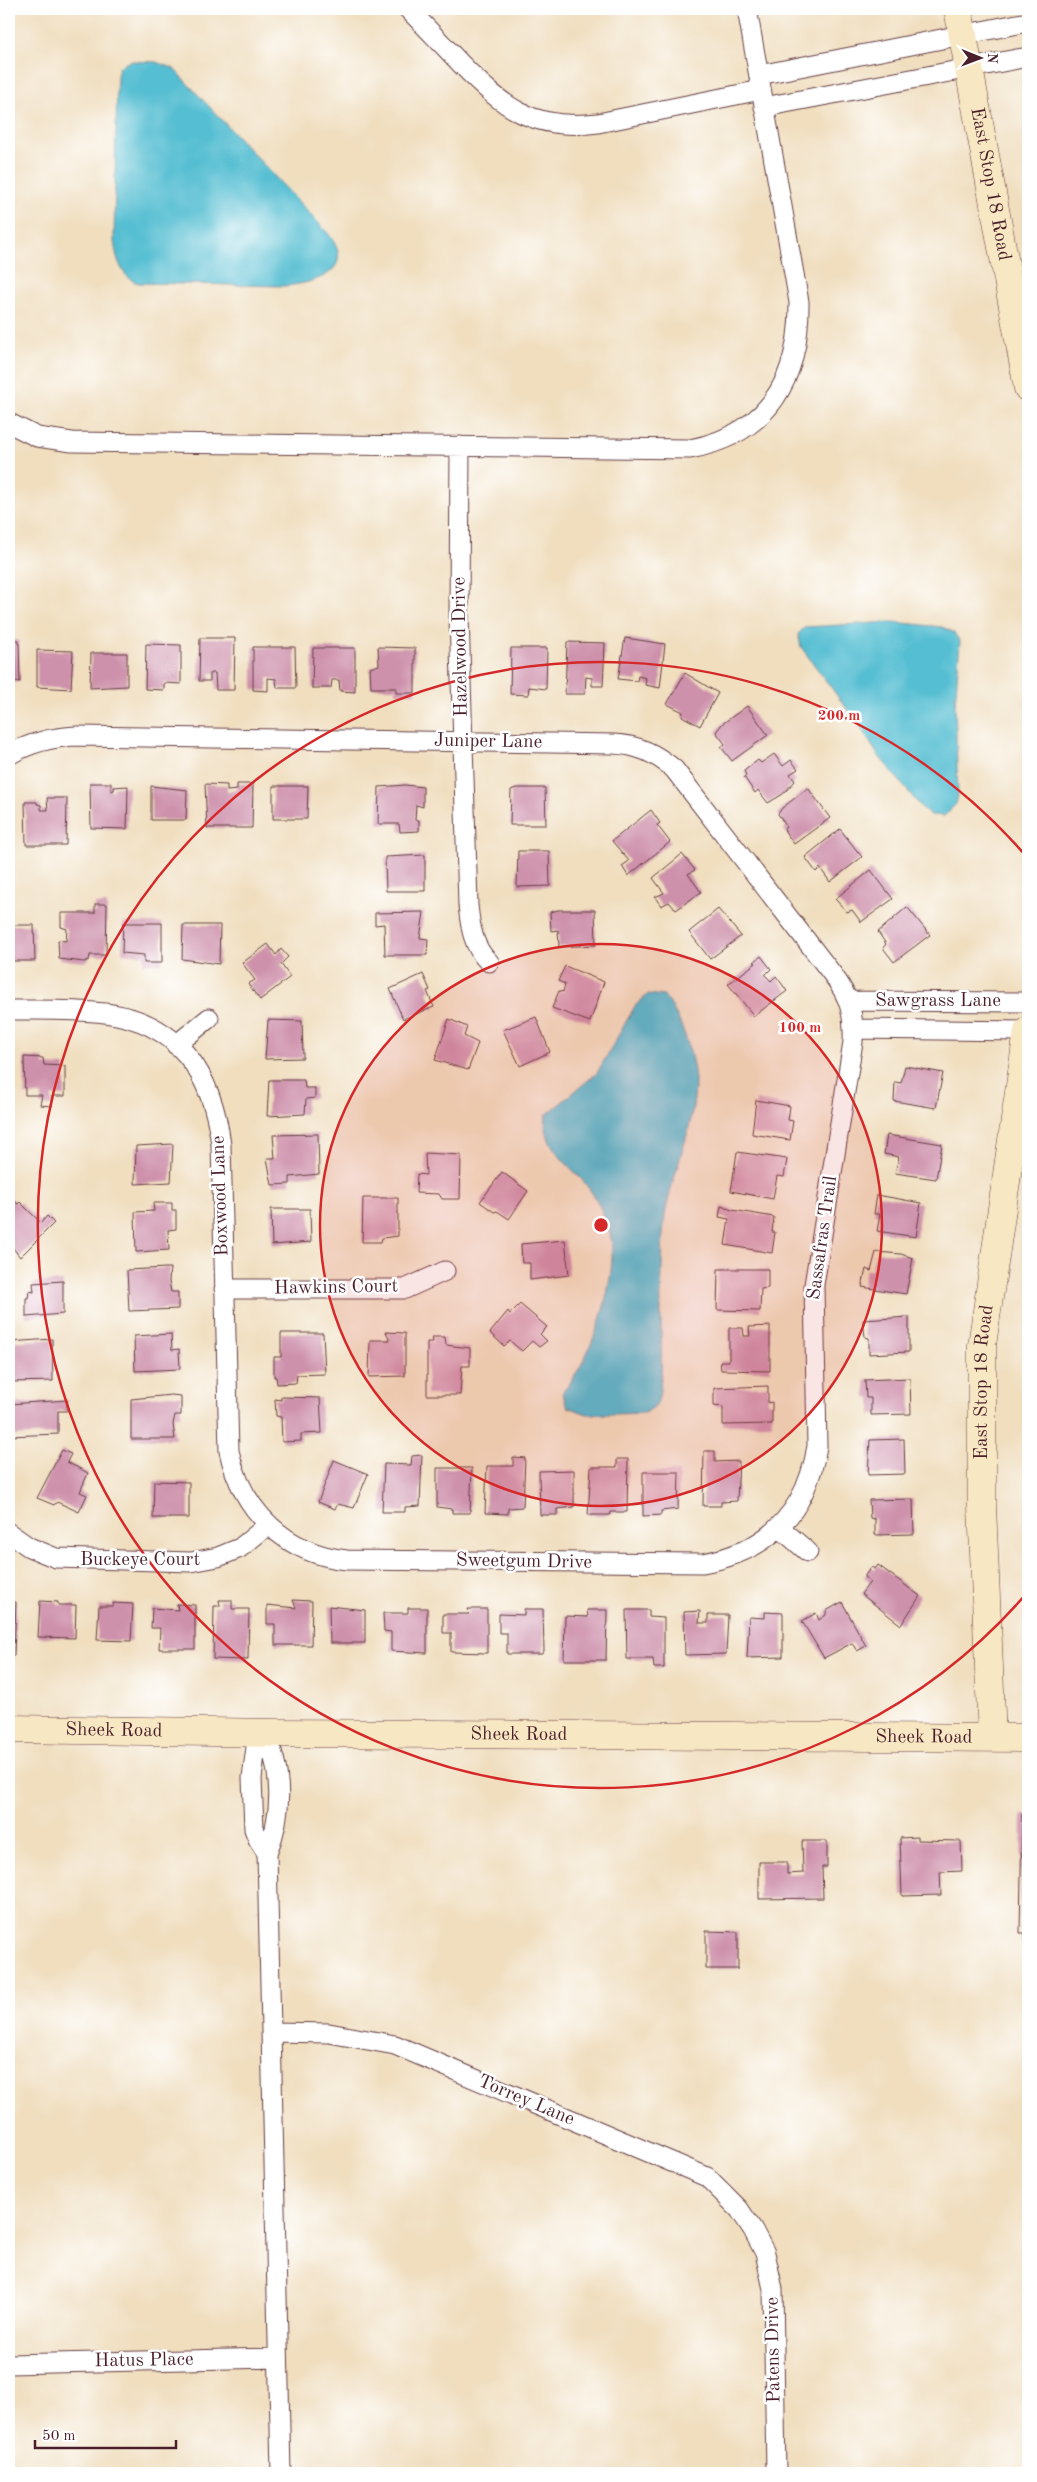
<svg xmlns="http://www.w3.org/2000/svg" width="1037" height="2482" viewBox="0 0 1037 2482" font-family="'Old Standard TT',serif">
<rect width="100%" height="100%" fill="#fff"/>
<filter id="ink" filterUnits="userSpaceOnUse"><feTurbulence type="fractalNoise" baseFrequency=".02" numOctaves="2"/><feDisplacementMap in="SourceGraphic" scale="10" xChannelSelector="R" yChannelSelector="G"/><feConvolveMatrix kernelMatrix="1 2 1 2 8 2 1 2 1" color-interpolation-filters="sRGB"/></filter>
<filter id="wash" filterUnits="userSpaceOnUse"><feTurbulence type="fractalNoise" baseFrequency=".0096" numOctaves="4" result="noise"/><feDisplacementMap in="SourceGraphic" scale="20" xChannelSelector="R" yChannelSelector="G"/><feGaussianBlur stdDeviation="1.12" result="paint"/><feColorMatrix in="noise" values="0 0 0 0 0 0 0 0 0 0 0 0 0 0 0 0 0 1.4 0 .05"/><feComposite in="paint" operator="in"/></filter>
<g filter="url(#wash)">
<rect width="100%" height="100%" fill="#f0debf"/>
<path fill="#55bed2" stroke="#506e7e" d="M130,61L156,62L173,68L325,230C360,269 319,283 284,286L139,283C121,279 116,256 114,241L117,76L119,67Z
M893,622L942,627L953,632L960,641L955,706L958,795L956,804L944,816L931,815L921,807L878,755L859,725L801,647L798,634L805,627Z
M648,994L664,996C680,1013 694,1057 695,1081C695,1126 675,1166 666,1210C661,1234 663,1268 661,1293C660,1317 665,1391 656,1406L644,1413L613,1414H587L568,1407L562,1393C591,1361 614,1290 612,1247C611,1230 602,1208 592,1193C576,1167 540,1150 546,1115L597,1073L635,1006Z"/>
<g id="blocks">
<path fill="#ce91ab" d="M200,638H235L234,690H216L215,673H210V681H199Z
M625,638L665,644L660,688L645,685L646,678L638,676L637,681L618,679Z
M9,640H19L20,682L9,681Z
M567,642L605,643L603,686H592V678L586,677L585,694H565Z
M146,644L181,645V684L164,683V690L145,689Z
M253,647H295L296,688H277L276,679L268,678V691L253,690Z
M378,647L415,648V693H396V688H371L370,668L379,665Z
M313,648H355V692L340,691L339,680H332L331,688H312Z
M511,648H547L546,689L529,687L528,695L510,694Z
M37,650L73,651L71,689L37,687Z
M91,653H127V686L90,688Z
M685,673L718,693L700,726L682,716L683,712L667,704Z
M747,706L768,735L732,761L721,747L725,744L716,732L722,724Z
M774,754L783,766L791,760L798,769L790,774L795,781L783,794L768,803L758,790L755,793L744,777L746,775L744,771L758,760L761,763Z
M90,783H111V791L114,790V787L128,786L127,829L91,828Z
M205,784L227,785V791L237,790V784H253L252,828H207Z
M405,785L423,787V807L416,805L415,820H419V831L400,832L399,824H378L379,787Z
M151,786L187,790L186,820H151Z
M273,786H308L307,819H273Z
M516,788H545L546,825H510L511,790Z
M808,788L830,818L794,844L784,830L786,826L778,814L782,808Z
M47,798H67L66,845H26L25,802H37V804L41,805V810H48Z
M651,810L660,823L657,825L670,842L628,876L622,866L629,861L612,841Z
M840,829L862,857L830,882L820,868L816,872L805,857Z
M518,851H549L550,886L517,887Z
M682,854L695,870L688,874L701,892L676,910L669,902L661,906L655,897L664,893L653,878Z
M425,855V891H386L385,857Z
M871,870L893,899L861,922L852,910L847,912L835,899Z
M95,904H107L106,955H90L89,960L84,962L59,959L58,940L66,941L67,929L61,927V913H95Z
M907,907L930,935L894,962L883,948L886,944L878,932Z
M718,909L741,936L710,959L689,932Z
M558,910H595L596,945L559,947L558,930L551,931L550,912Z
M424,912L420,938L428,939L427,955H385L384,924L375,925V913Z
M123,923H162V963H144V955L122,953Z
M9,925H34L35,961H10Z
M183,925H220L219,964L182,959Z
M268,944L276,955L281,949L288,957L281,964L290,977L260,1000L248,984L255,980L242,963Z
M761,956L771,969L765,975L771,981L776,976L787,991L754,1016L728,984L756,963L754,962Z
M565,966L604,982L590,1022L552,1008L559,991L563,992L565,984L558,981Z
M423,974L430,990L427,991L434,1007L403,1019L390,989Z
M536,1017L550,1052L520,1066L503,1030Z
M449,1019L467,1027L464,1036L478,1043L468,1070L435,1060Z
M268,1020L302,1021L303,1058L265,1059Z
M24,1057L43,1058L44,1065L65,1066V1096H52V1106L40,1105L42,1095H25Z
M905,1066L943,1073L936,1108L894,1101L895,1082L901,1083Z
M269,1080H304L305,1088H315V1098L306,1099L305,1114L267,1116Z
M756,1100L790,1106L788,1120L793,1121L790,1140L752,1134Z
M318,1134L319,1174L290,1177V1184L272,1185L267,1158H275L273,1135Z
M887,1135L942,1144L936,1179L895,1173L899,1157L884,1154Z
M173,1144L171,1182L135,1184L136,1146Z
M737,1152L787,1159L784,1177L777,1176L773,1199L731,1191Z
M425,1153L461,1155L460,1199H442L439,1194L416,1193L417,1174L426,1175Z
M502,1172L528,1191L509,1219L497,1211L494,1212L480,1202Z
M877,1195L921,1203L916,1237L877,1231L880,1214H874Z
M10,1197L18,1204L20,1202L41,1223L47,1216L54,1223L20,1257L9,1243Z
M363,1198H398V1236L382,1238L381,1242H362Z
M153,1203H172V1210H176V1229L168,1230L169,1250L136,1252L135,1212L154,1211Z
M721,1206L732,1210L774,1217L772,1232H775L772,1253L725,1245L729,1219L719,1217Z
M271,1209H310L311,1242L272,1245Z
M565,1240L569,1275L530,1280V1263H522L521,1244Z
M876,1252L901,1254L913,1258L906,1294L862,1287L866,1269L871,1271Z
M166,1268H170L169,1281L171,1292H178V1309L129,1311L127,1270Z
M718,1269H768V1288L761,1289L760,1311L717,1310Z
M63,1281V1314L26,1317V1298H28L29,1291L34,1292L33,1283Z
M520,1304L547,1327L540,1334L547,1341L539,1347L532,1341L522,1351L510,1341L504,1346L490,1333L508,1311L510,1314Z
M909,1317V1352L869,1354V1338L865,1337L863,1320Z
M770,1326V1371L721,1370L720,1361H729V1328H743L744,1336H750L749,1327Z
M386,1332L405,1333V1376L369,1377L370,1340H390Z
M281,1333H323L325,1374L297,1375L296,1383L277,1384L276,1377H274V1357H281Z
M171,1334L172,1350L179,1349L180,1369L135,1371L134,1336Z
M432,1337H445L446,1345L470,1348V1366H462L460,1395H427V1342H433Z
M52,1339L53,1381L9,1382V1342Z
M910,1378L911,1414L871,1415V1398H866L865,1380Z
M768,1386V1403L772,1402V1424L723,1425V1407L714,1406V1388Z
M171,1395L181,1396V1415H175L173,1424L175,1439H131V1399Z
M281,1397L320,1398L322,1433L301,1434V1441L282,1442L281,1417L276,1416L275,1399L281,1400Z
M67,1400V1411H58V1434L9,1436V1404Z
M904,1439L905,1474L868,1475L870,1440Z
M62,1450L71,1454L67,1462L88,1473L80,1492L87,1495L79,1512L57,1502L54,1505L37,1498Z
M704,1451H715V1462L739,1461L737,1501L721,1502V1506H703Z
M422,1455L420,1506L405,1507V1512H382L384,1464L411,1465L412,1456Z
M513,1457L525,1458L523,1507L508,1508V1514L485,1513L487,1466H513Z
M617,1459H628L627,1512H611L610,1515H588L591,1467H617Z
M334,1460L368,1474L354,1508L338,1504L335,1509L318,1502Z
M437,1468H472L470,1513H452V1509L437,1507Z
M574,1470V1507L557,1509V1515H540L539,1471Z
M643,1472H679L678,1509L661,1511V1515L643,1516Z
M154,1481L189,1482V1518H153Z
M913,1499L914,1534L875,1535V1519L870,1518L869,1500Z
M878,1565L920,1596L901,1625L861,1594L870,1582L864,1577L871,1567L875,1569Z
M219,1600H232V1609H249L248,1660L213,1659L214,1606H220Z
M293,1600L312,1601L311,1645H275V1624H267V1605L296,1608Z
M40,1601L58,1602V1605H76L75,1638L38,1637Z
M9,1602H16L14,1656H9Z
M842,1602L866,1646L857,1651L852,1643L824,1658L802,1621L816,1613L819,1620L826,1615V1611Z
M113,1603L133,1604L131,1641L97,1640L99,1606H113Z
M177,1604L195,1605V1649H159L160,1628H151L152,1608L178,1610Z
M329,1606L365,1610V1643H330Z
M408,1608H427V1653L391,1651V1632L384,1631L383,1613H408Z
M468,1609H487V1653L451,1652V1633H443V1614H469Z
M524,1609H543L544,1651L542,1654H507V1633H499V1614L524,1615Z
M587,1610H607L606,1660H564L565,1616L588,1617Z
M626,1610H649V1617L664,1618V1668H654L653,1659H627Z
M700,1611L699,1623H708V1615H728L726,1654L685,1655L684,1612Z
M765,1612L783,1613V1657L747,1658L749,1617L765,1618Z
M1022,1814H1028V2067L1025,1933H1020Z
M918,1837V1840L961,1841L962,1871L940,1872L941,1895L902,1896L900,1838Z
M802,1841H827V1867H822L823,1898L759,1899V1862H787V1874L803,1873Z
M706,1931L738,1932V1969H706Z"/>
</g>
</g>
<g filter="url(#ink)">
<use href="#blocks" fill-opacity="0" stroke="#633c41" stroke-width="1"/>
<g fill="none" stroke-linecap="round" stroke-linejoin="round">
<defs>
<path id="street" d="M408,9C426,27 444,46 461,64C504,108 533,131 598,123L761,90
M759,75L1028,22
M764,107L1028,57
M9,423L37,437L72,442L690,449C769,434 800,379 799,302L747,9
M460,446L459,616L468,905C470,925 473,948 489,962
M9,755C31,742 52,737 77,736L613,744C638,745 655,753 674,769L833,975C850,998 854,1013 853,1042L814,1285L817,1446C807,1512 769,1551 703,1563L347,1560C286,1554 242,1511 229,1451L221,1145C213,1075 179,1022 105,1013C73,1009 41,1010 9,1010
M849,1001L1028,1002
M854,1029L1028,1031
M176,1045L209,1018
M224,1289H405L445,1271
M779,1527L808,1552
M9,1533L29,1547L56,1558L191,1562L218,1557L240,1548L268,1525
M267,1853L258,1839L254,1829L252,1778L256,1747L265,1733C283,1772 283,1814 267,1853L281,2473
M271,2032L329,2033L395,2045L707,2177L739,2209L753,2230L765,2253L773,2289L776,2473
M9,2364L278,2358"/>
<g id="secondary">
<path id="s1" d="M958,9L1028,388"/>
<path id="s2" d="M9,1729L278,1733L1028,1738"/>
<path id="s3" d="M992,1737L982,1506V1345L1028,1031"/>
</g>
</defs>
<use href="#street" stroke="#633c41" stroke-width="21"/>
<use href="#secondary" stroke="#633c41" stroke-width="29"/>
<use href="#street" stroke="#fff" stroke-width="19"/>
<use href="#secondary" stroke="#f8e7c3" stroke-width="28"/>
</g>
</g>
<circle cx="601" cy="1225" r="281" fill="#d62828" fill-opacity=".12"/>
<g fill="none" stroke="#d62828" stroke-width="2.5">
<circle cx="601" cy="1225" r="281"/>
<path d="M1026 1594A563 563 0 1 1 1026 856"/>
</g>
<g text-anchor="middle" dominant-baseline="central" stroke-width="5" stroke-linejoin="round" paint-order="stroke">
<g font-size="19" fill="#4a1f2b" stroke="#fff">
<text stroke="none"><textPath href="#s1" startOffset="178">East Stop 18 Road</textPath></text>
<text transform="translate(461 647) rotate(-91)">Hazelwood Drive</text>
<text transform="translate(488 742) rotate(1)">Juniper Lane</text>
<text x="938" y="1001">Sawgrass Lane</text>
<text transform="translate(221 1196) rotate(-92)">Boxwood Lane</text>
<text transform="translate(823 1238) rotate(-82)">Sassafras Trail</text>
<text transform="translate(336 1288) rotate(-1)">Hawkins Court</text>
<text stroke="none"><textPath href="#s3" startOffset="355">East Stop 18 Road</textPath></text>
<text x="140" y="1560">Buckeye Court</text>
<text transform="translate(524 1562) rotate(1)">Sweetgum Drive</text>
<text stroke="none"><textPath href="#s2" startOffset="105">Sheek Road</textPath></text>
<text stroke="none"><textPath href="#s2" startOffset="510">Sheek Road</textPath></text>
<text stroke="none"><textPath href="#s2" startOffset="915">Sheek Road</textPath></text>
<text transform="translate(526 2101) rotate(23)">Torrey Lane</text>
<text transform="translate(774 2350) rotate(-91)">Patens Drive</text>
<text transform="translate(144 2361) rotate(-1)">Hatus Place</text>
</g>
</g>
<circle cx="601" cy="1225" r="8" fill="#d62828" stroke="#fff" stroke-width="2.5"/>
<g font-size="15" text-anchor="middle" font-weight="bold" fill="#d62828" stroke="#fff" stroke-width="5" stroke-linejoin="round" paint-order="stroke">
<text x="839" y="720">200 m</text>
<text x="800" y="1032">100 m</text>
</g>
<rect width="1037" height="2482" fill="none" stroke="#fff" stroke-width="30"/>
<g transform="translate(980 58) rotate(91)" stroke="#ffffff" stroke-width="4" paint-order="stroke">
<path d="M0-4L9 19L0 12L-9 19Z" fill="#4a1f2b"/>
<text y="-8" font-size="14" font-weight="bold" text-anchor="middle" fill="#4a1f2b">N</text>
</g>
<path d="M35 2440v8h141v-8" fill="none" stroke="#4a1f2b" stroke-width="2.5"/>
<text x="42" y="2440" font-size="15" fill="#4a1f2b" stroke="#ffffff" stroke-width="4" paint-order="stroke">50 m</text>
</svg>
